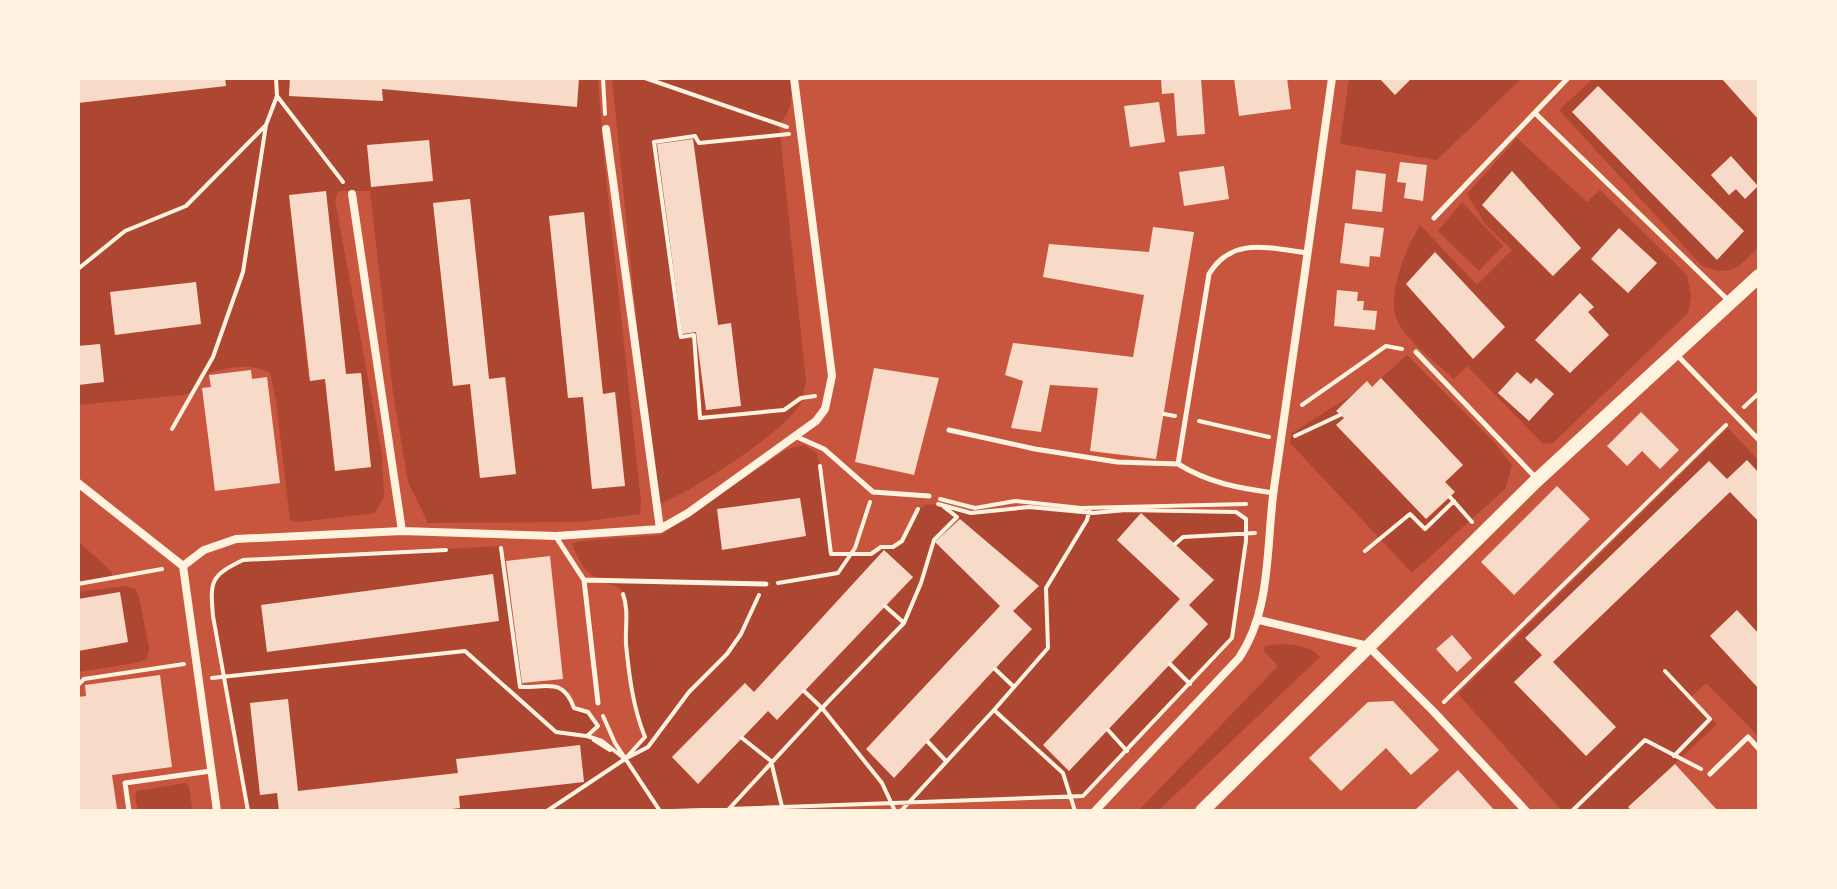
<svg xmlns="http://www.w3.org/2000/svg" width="1837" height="889" viewBox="0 0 1837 889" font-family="'Source Sans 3',sans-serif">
<rect width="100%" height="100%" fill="#c8553d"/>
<path fill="#ae4732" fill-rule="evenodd" d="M225,78H598L604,158L641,502L640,514L581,522L428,523L408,482L393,393L370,191H338L335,200L382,454L384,497L375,513L300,522L290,520L276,401L270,373C248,362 233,368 210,372L193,391L184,395L78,405V385L104,382L100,344L78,346V103L226,85ZM429,140L433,181L368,145ZM289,196L346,374L361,373L371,467L335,471L325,379L309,380ZM470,199L489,379L506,378L516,474L480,478L470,384L453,386L433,203ZM583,212L603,394L616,393L625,485L593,489L583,397L568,398L549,216ZM195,282L200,324L115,335L110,292Z
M612,78H790C792,97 793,110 779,124L806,382C804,390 803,399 799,406C782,433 693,491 662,503L657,502L652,475ZM693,139L718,325L731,324L741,406L706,410L696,332L657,144Z
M1349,78H1379L1395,95L1412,78H1522L1437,160L1340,144Z
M1594,78H1721L1759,120V246C1739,268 1731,277 1702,266L1559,110ZM1599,86L1743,231L1717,259L1573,112ZM1731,157L1758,186L1745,199L1735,189L1729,195L1711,175Z
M1517,138L1587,202L1600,190L1687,275L1691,296L1688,313L1553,443L1543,444L1467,366L1454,379C1436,363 1413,346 1400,326C1383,299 1406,249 1420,225L1477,285L1512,250L1485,224L1467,194ZM1512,172L1580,249L1552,276L1483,205ZM1434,253L1505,327L1474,359L1406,284ZM1592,260L1657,263L1628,293ZM1580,293L1593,306L1588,312L1609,335L1570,373L1536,339ZM1517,372L1531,384L1537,378L1554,394L1529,421L1498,393Z
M1462,202L1503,246L1479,271L1438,231Z
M1407,355L1494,442L1512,465L1506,488L1412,573L1290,443L1292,433L1355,393L1337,412L1344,418L1337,425L1427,519L1455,492L1445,482L1463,465L1381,378Z
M1728,428L1759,461V473L1727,479L1709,461L1526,639L1542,655L1514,682L1586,756L1615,727L1553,662L1730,492L1759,522V634L1737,611L1710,636L1759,689V737L1706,683L1690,698L1717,724L1629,807L1632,811H1562L1458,694Z
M804,445L816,452L821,468L831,553L871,554L881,547H893L902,541L916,511L925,505L937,504L971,512L1029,507L1093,513L1126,510L1236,512L1246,519V541L1232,638L1083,796L673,811H434L460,808L459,796L583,782L456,760L458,773L298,791L287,699L250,703L260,795L277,793L279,811H248L217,647L211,590L220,571L243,560L501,546L520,687C546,686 564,678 574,708L588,712L598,726L588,735L625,759L645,737C633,709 629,674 626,644C624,624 627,607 620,588C590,577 585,575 572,544L579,541L661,535L787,449ZM1140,514L1214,580L1189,605L1207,624L1069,771L1044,745L1180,599L1117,540ZM959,519L1038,586L1013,611L1032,629L894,778L866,749L1000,606L935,542ZM884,550L913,578L777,719L768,711L698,783L672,757L744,683L754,692ZM492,574L499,621L262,605Z
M78,541L112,572V576L78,581Z
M125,586L135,589L139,597L149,648L147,659L135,663L78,672V651L128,642L120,593L78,599V592Z
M1278,644C1294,645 1309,645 1320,657L1158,811H1138L1278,666L1263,650L1265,646Z
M185,783L189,786L192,809L138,811L135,795L137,791Z"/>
<path fill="#f7dbc8" d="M78,78H225L226,86L78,103Z
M290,78H579L577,107L382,89L383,101L289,96Z
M1161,78H1201L1205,134L1177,136L1174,93L1162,94Z
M1234,78H1287L1291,109L1239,116Z
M1379,78H1412L1395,95Z
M1721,78H1759V120Z
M1598,86L1744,231L1717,260L1572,112Z
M1159,102L1165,142L1130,147L1124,106Z
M693,139L718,325L731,323L741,406L706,410L696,332L682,334L657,144Z
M429,140L433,181L371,187L367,145Z
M1731,156L1758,186L1745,199L1736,189L1729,195L1711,175Z
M1400,162L1427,165L1423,201L1404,198L1406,183L1397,182Z
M1224,166L1229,199L1184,206L1179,172Z
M1356,170L1386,174L1382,212L1352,209Z
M1512,171L1581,248L1553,276L1482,205Z
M326,191L346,374L361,373L371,467L335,471L325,379L310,381L289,195Z
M470,199L489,379L505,377L516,474L480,478L470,384L453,386L433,203Z
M584,212L603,394L615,392L625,486L592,489L583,397L568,398L549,216Z
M1345,223L1384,228L1380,257L1370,256L1369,267L1340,263Z
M1153,227L1194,232L1156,459L1090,451L1098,388L1050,385L1041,432L1011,428L1023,381L1005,375L1013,343L1133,357L1144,295L1043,277L1049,244L1149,252Z
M1619,228L1657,263L1628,293L1591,259Z
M1435,252L1505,327L1473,359L1406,284Z
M196,282L201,324L115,335L110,292Z
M1337,290L1358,292L1357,301H1364L1363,310L1377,311L1375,330L1334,326Z
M1580,293L1594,307L1588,312L1609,335L1570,373L1535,340Z
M100,344L104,382L78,385V346Z
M874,368L939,378L914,475L855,462Z
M251,370L252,379L267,377L280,483L215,491L202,388L211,387L209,375Z
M1517,372L1531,384L1536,378L1554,394L1529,421L1498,393Z
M1381,378L1463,465L1445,482L1455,492L1426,519L1336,425L1344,418L1336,411L1367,381L1372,387Z
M1641,412L1679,450L1660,469L1642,451L1627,466L1607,446Z
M1747,460L1759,473V522L1730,492L1553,662L1616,727L1586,756L1514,682L1542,655L1525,638L1709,461L1727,479Z
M1557,486L1590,519L1514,595L1481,562Z
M800,498L806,536L722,550L717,509Z
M1141,513L1214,580L1189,605L1208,624L1069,771L1043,745L1180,599L1117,540Z
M960,519L1039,586L1013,611L1032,629L894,778L866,749L1000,606L935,542Z
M884,550L913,577L777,720L768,711L698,784L672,757L745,683L754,692Z
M550,556L563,679L522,683L506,561Z
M493,574L499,621L267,652L261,605Z
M120,592L128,642L78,651V599Z
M1737,610L1759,634V689L1710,636Z
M1452,635L1472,658L1457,672L1436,649Z
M160,675L172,767L112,775L117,809L78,811V697L86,696L85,685Z
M288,699L298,791L458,773L456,759L580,745L584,782L459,796L460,808L434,811H279L277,793L260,795L250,703Z
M1393,701L1439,750L1411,775L1386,748L1341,791L1309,758L1368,702Z
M1675,764L1718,811H1632L1628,807Z
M1458,770L1495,811H1414Z"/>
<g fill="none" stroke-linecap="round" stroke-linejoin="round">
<path stroke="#fff3e0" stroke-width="4" d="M603,78L605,114
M645,78L787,127
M277,96L343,182
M789,134L699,143L695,136L654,142L680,332L681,337L694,335L700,418L784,410L801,398L815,396
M78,269L125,231L186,206L266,125L277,96L276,78
M1302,405L1386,346L1402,349
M1744,407L1759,393
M1164,414L1175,416
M1199,421L1269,437
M172,429L213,357L243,272L266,125
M1295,436L1340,415
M820,466L831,554H871L881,547H893L902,541L918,509
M1450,497L1472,522
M940,499L975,508L1015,501L1081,508L1246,504
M1175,544L1183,537L1255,533
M501,548L520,687C547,688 563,677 574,708L588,712L598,726L587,736L602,741L625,759L645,737C633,708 629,675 626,644C625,628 629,610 623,594
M1365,551L1410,514L1425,529L1454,501
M778,583L838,573L855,548L870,502
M78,584L162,569
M885,606L904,623
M1170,664L1190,684
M995,669L1014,687
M1665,671L1710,719L1674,756
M212,678L465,651L556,732L586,736
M78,685L84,679L184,664
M1444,702L1726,425
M603,716L615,743L660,811
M1108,730L1127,751
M742,738L771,761L783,811
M594,740L610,750
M928,742L946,761
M248,811L213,616C210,581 210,576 243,560L446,550
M547,811L625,759L648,747L689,692L727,654L741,634L759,595
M673,811L1083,796L1232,638L1246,541V519L1236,512L1126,510L1093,513L1029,507L971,513L938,504
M727,811L822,708L804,691
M895,811L882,783L822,708L904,623L921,583L934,540L957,517L944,507
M901,811L994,710
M1075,811L1063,773L994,710L1048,648L1046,588L1087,520L1090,508
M1572,811L1645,740L1701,769"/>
<path stroke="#fff3e0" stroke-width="5" d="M1535,113L1730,302
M1434,218L1568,78
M1416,352L1537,479
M1677,355L1759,440
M949,430L1035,449L1117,462L1178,464L1209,274C1232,236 1269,248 1307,253
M797,437L824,449L873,492L929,496
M1178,464C1209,483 1238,488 1274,493
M556,537L584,580L766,584
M584,580L598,703
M1710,774L1748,737L1759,749
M129,811L125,783L211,771"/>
<path stroke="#fff3e0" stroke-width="8" d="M606,129L660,529
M352,194L402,531
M78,483L183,566L217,811
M183,566L204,550L236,539L402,531L556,536L660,529L688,513L816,421L825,409L832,376L794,78
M1259,620L1368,646L1434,712L1526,811
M1095,811L1239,658C1272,609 1266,545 1274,488C1294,351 1313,215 1332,78"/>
<path stroke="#fff3e0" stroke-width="14" d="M1202,811L1537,480L1759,276"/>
</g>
<rect width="1837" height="889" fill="none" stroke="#fff3e0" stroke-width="160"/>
</svg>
